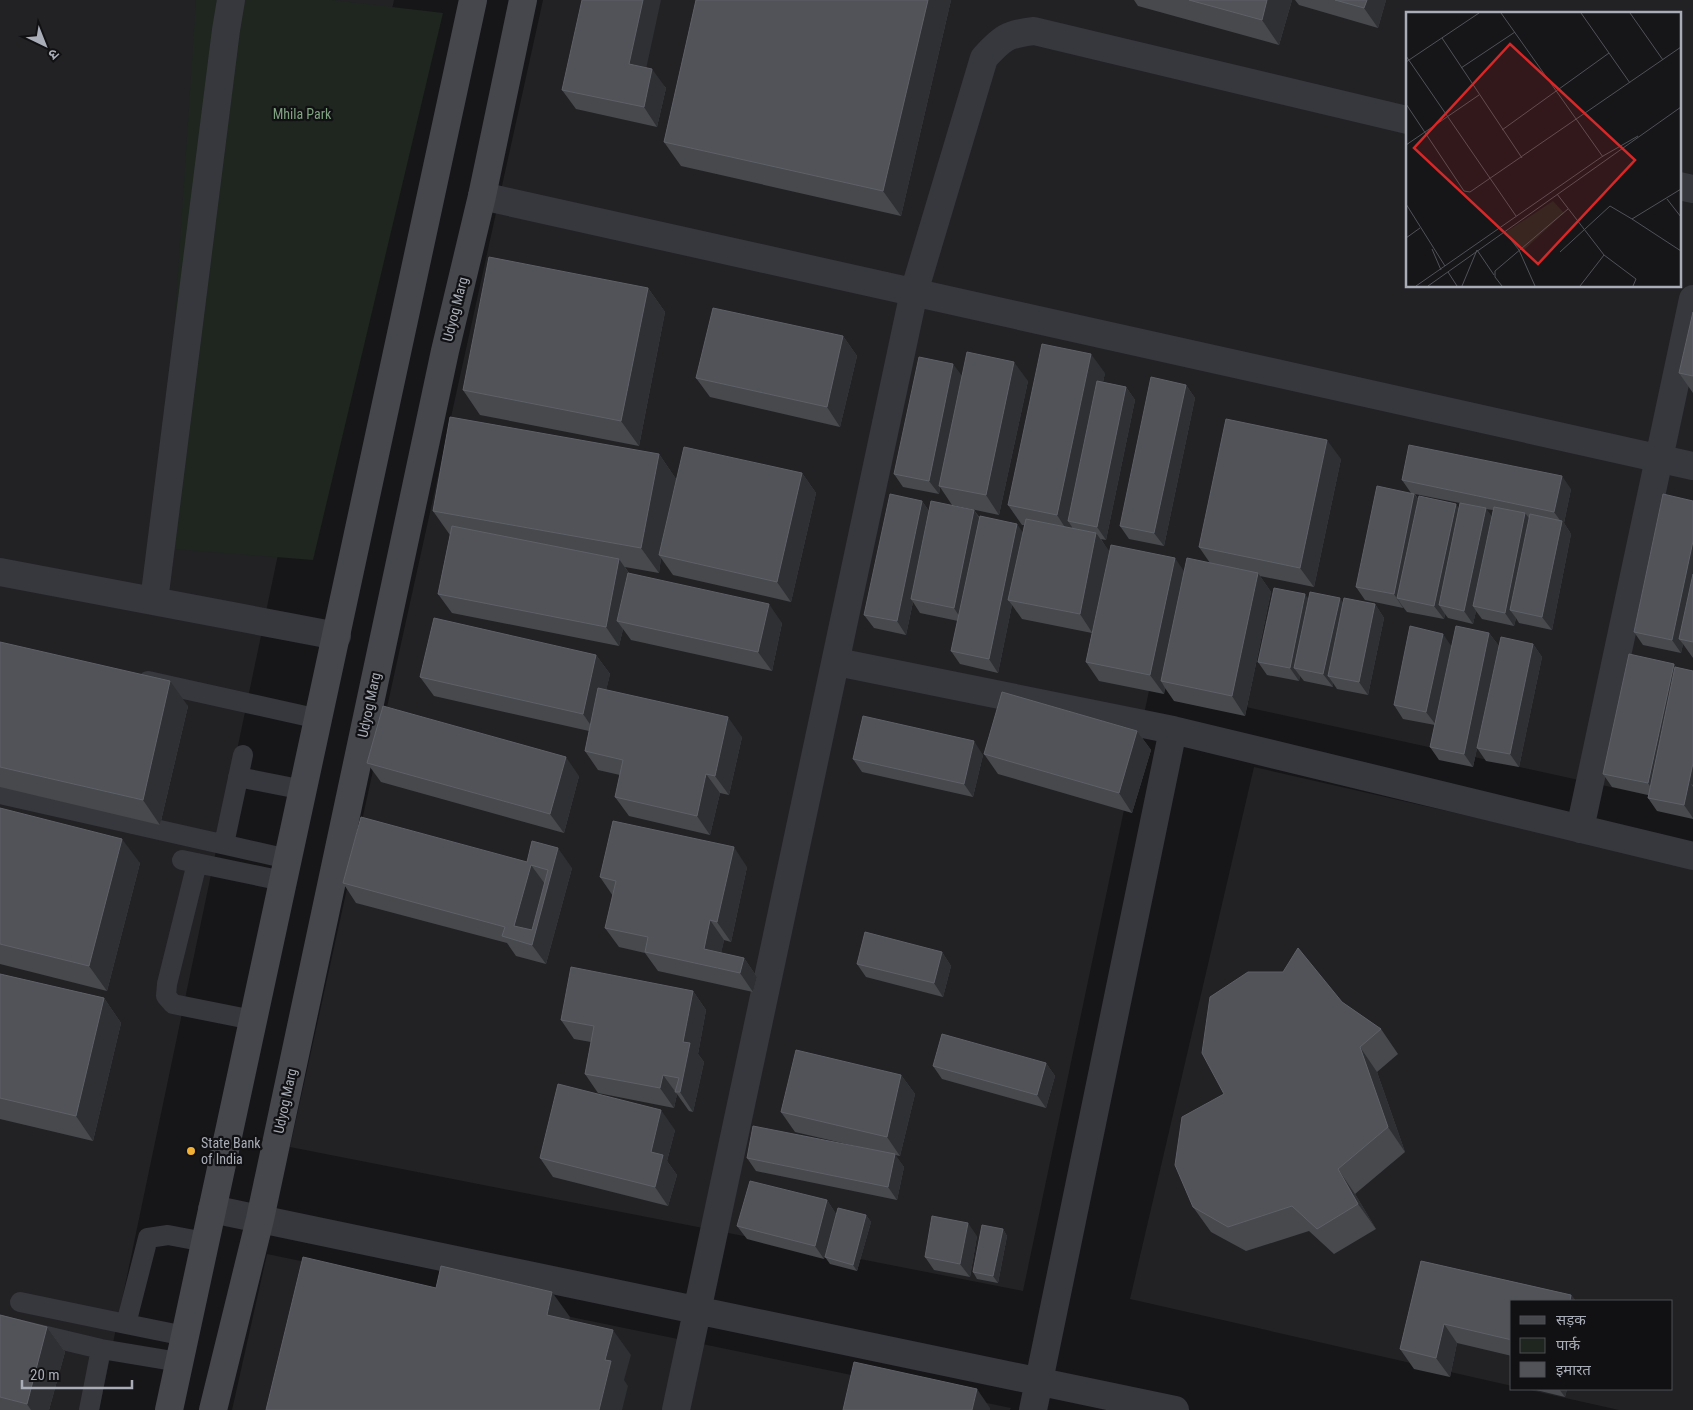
<svg xmlns="http://www.w3.org/2000/svg" width="1693" height="1410" viewBox="0 0 1693 1410" font-family="'Roboto Condensed','Noto Sans Devanagari',sans-serif">
<rect width="100%" height="100%" fill="#161618"/>
<path fill="#222225" fill-rule="evenodd" d="M0,0H394L99,1410H0Z
M543,0H1693V805L1150,686L1023,1291L290,1147ZM1407,14H1679V286H1407Z
M1254,767L1693,867V1410H1619L1525,1389H1672V1301H1512V1386L1130,1299Z
M267,1254L1011,1408L1010,1410H232Z"/>
<path fill="#1e261f" d="M196,0H332L443,13L313,560L160,548Z"/>
<g fill="none" stroke-linecap="round" stroke-linejoin="round">
<path stroke="#37383d" stroke-width="20" d="M148,681L319,719
M238,777L304,790
M0,794L288,859
M224,844L243,755
M182,860L283,881
M197,863L167,984L166,996L173,1004L253,1020
M20,1302L126,1324
M0,1325L101,1349L179,1362
M185,1336L126,1324L148,1238L168,1235L205,1242
M89,1410L101,1349"/>
<path stroke="#37383d" stroke-width="28" d="M1679,186L1693,189
M482,196L1693,466
M0,572L337,636
M154,601L226,30L231,0
M837,662L1173,730L1693,856
M1580,829L1693,299
M212,1209L1175,1410
M676,1410L914,292L984,58C1002,38 1007,34 1034,31L1407,120
M1033,1410L1173,730"/>
<path stroke="#45474d" stroke-width="28" d="M169,1410L473,0
M213,1410L260,1219L445,351L482,196L523,0"/>
</g>
<path fill="#47494d" fill-rule="evenodd" d="M696,0H951L901,216L681,166L664,142Z
M1134,0H1292L1279,45L1138,6Z
M1295,0H1386L1378,28L1299,5Z
M646,67L666,88L657,127L576,109L562,90Z
M648,288L665,312L639,446L480,415L463,390Z
M1693,312V393L1679,373Z
M843,336L857,356L840,427L710,397L696,378Z
M1105,373L1103,382L1126,387L1135,400L1106,540L1101,539L1109,552L1184,571L1210,563L1199,547L1341,459L1314,587L1260,576L1271,592L1245,716L1174,701L1165,688L1164,694L1099,681L1086,662L1092,633L1022,619L1012,605L998,673L960,664L951,651L958,621L920,613L913,602L906,635L874,628L864,615L922,501L929,511L974,510L980,518L1023,532L1024,525H1022L1008,505Z
M962,376L1028,381L999,515L952,505L940,487L939,494L903,487L894,474Z
M1186,385L1195,398L1164,546L1129,539L1120,526Z
M659,454L676,479L673,497L802,473L816,493L791,602L673,575L661,558L659,573L625,567L629,573L782,623L772,671L631,640L623,629L619,646L452,613L438,594L450,535L433,511Z
M1402,480L1571,489L1564,523L1571,534L1552,630L1519,623L1516,618L1514,626L1482,619L1476,611L1473,624L1448,618L1445,614L1444,619L1407,612L1403,607V608L1365,600L1356,587L1411,493ZM1415,494L1460,503L1459,509L1418,499ZM1486,509L1493,510L1492,517Z
M1693,501V658L1683,644L1681,653L1643,645L1634,632Z
M1309,599L1343,603L1375,604L1384,618L1368,695L1337,689L1333,683V687L1304,681L1300,676L1299,681L1267,675L1258,662Z
M1489,633L1499,646L1473,767L1439,760L1430,747L1435,725L1403,719L1394,705L1452,646Z
M0,642L188,706L160,825L0,787Z
M1533,644L1542,657L1519,767L1486,761L1477,748Z
M596,655L610,674L606,690L742,737L729,795L720,793L710,835L629,816L615,797L620,775L598,770L585,751L589,731L434,696L420,677Z
M1674,664L1676,668L1693,671V819L1657,811L1648,798V795L1612,787L1603,774Z
M1137,731L1151,750L1132,813L998,774L984,754Z
M983,755L973,797L862,772L853,759Z
M367,763L579,776L564,833L381,782Z
M0,808L140,863L107,991L0,964Z
M527,862L572,868L546,964L516,956L507,943L356,903L343,883Z
M747,867L731,942L724,940L721,953L744,958L757,977L753,992L658,971L645,953L619,947L605,928L613,896L600,877Z
M942,952L951,966L943,997L866,977L857,964Z
M0,974L104,998L121,1023L93,1141L0,1119Z
M693,991L706,1010L698,1054L704,1062L693,1112L689,1111L677,1094L674,1108L598,1093L585,1074L591,1042L574,1039L561,1020Z
M1342,1002L1381,1029L1398,1054L1377,1072L1405,1152L1355,1194L1376,1229L1334,1254L1309,1231L1246,1251L1211,1232L1193,1207L1224,1094Z
M1046,1063L1055,1076L1046,1108L942,1079L933,1066Z
M901,1075L915,1094L900,1156L895,1155L904,1167L897,1200L756,1171L747,1158L872,1150L795,1132L781,1112Z
M675,1130L667,1161L677,1175L668,1206L553,1177L540,1158Z
M827,1200L836,1214L824,1259L747,1239L737,1226Z
M866,1215L871,1222L857,1271L830,1264L825,1257Z
M1003,1229L1007,1236L998,1283L977,1279L973,1272Z
M977,1236L970,1277L934,1270L925,1257Z
M1421,1261L1571,1295L1576,1301H1512V1356L1457,1343L1450,1377L1414,1369L1400,1349Z
M0,1315L47,1327L65,1352L49,1410H0Z
M1532,1389H1567L1565,1397Z"/>
<path fill="#2f3033" d="M643,0H661L643,83L629,64Z
M928,0H951L901,216L883,191Z
M1267,0H1292L1279,45L1262,20Z
M1367,0H1386L1378,28L1364,8Z
M652,69L666,88L657,127L644,107Z
M648,288L665,312L639,446L621,421Z
M843,336L857,356L840,427L827,407Z
M1091,354L1105,373L1073,522L1068,521L1072,527L1070,535L1057,515Z
M1014,362L1028,381L999,515L986,495Z
M953,364L963,377L939,486L940,487L939,494L929,481Z
M1186,385L1195,398L1164,546L1154,533Z
M1126,387L1135,400L1106,540L1097,527Z
M1327,440L1341,459L1314,587L1300,568Z
M659,454L676,479L662,556L659,555L661,558L659,573L641,548Z
M802,473L816,493L791,602L777,582Z
M1562,476L1571,489L1564,523L1571,534L1552,630L1542,617L1562,523L1554,512Z
M1414,494L1424,507L1397,598L1403,607V608L1394,594Z
M922,501L931,514L911,599L913,602L906,635L897,621Z
M1456,504L1465,517L1439,605L1445,614L1444,619L1434,606Z
M1486,508L1495,522L1473,606L1476,611L1473,624L1464,611Z
M974,510L983,524L963,622L954,608Z
M1525,513L1535,526L1510,610L1516,618L1514,626L1505,613Z
M1017,524L1026,537L1008,600L1012,605L998,673L989,659Z
M1096,533L1110,552L1093,634L1080,614Z
M1693,541V598L1679,639L1683,644L1681,653L1672,640Z
M1175,558L1188,577L1161,681L1165,688L1164,694L1150,675Z
M619,559L633,579L617,621L623,629L619,646L606,627Z
M1258,573L1271,592L1245,716L1232,696Z
M1305,594L1314,607L1294,668L1300,676L1299,681L1290,668Z
M1340,598L1349,611L1328,676L1333,683V687L1323,674Z
M769,604L782,623L772,671L758,652Z
M1375,604L1384,618L1368,695L1359,682Z
M1489,633L1499,646L1473,767L1464,754Z
M1443,634L1452,647L1436,725L1426,712Z
M1533,644L1542,657L1519,767L1510,754Z
M596,655L610,674L596,733L583,714Z
M1674,664L1683,677L1657,797L1648,783Z
M170,681L188,706L160,825L143,800Z
M728,717L742,737L729,795L715,776Z
M1137,731L1151,750L1132,813L1119,793Z
M974,741L983,755L973,797L964,784Z
M566,757L579,776L564,833L550,814Z
M1693,763V785L1691,784L1693,787V818L1684,805Z
M706,774L720,793L710,835L697,816Z
M122,839L140,863L107,991L89,966Z
M734,847L747,867L731,942L717,922Z
M558,848L572,868L546,964L532,945Z
M531,865L545,884L528,944L514,926Z
M710,920L724,940L718,969L704,949Z
M942,952L951,966L943,997L934,983Z
M744,958L757,977L753,992L740,973Z
M693,991L706,1010L698,1054L704,1062L693,1112L680,1092L683,1042Z
M104,998L121,1023L93,1141L76,1116Z
M1360,1047L1377,1072L1405,1152L1388,1127Z
M1046,1063L1055,1076L1046,1108L1037,1095Z
M663,1075L677,1094L674,1108L660,1088Z
M901,1075L915,1094L900,1156L887,1137Z
M661,1110L675,1130L667,1161L677,1175L668,1206L655,1187L651,1152Z
M895,1154L904,1167L897,1200L888,1187Z
M1338,1169L1355,1194L1376,1229L1358,1204Z
M827,1200L836,1214L824,1259L815,1246Z
M866,1215L871,1222L857,1271L853,1265Z
M968,1223L977,1236L970,1277L960,1264Z
M1003,1229L1007,1236L998,1283L993,1276Z
M552,1292L570,1317L565,1339L547,1315Z
M1571,1295L1576,1301H1570Z
M1444,1324L1457,1343L1450,1377L1436,1358Z
M47,1327L65,1352L49,1410H31L27,1404Z
M613,1330L631,1355L624,1380L628,1386L622,1410H599L605,1360Z
M977,1389L990,1408V1410H972Z
M1559,1389H1567L1565,1397Z"/>
<path fill="#525359" stroke="#5f6168" fill-rule="evenodd" d="M582,0H643L629,64L652,69L644,107L562,90Z
M696,0H928L883,191L664,142Z
M1189,0H1267L1262,20Z
M1335,0H1367L1364,8Z
M489,257L648,288L621,421L463,390Z
M713,308L843,336L827,407L696,378Z
M1693,312V376L1679,373Z
M1042,344L1091,354L1057,515L1008,505Z
M967,352L1014,362L986,495L939,486Z
M919,357L953,364L929,481L894,474Z
M1151,377L1186,385L1154,533L1120,526Z
M1097,381L1126,387L1097,527L1068,521Z
M450,417L659,454L641,548L433,511Z
M1226,419L1327,440L1300,568L1199,547Z
M1409,445L1562,476L1554,512L1402,480Z
M684,447L802,473L777,582L659,555Z
M1377,486L1414,494L1394,594L1356,587Z
M890,494L922,501L897,621L864,615Z
M1663,494L1693,501V541L1672,640L1634,632Z
M1419,496L1456,504L1434,606L1397,598Z
M931,501L974,510L954,608L911,599Z
M1460,503L1486,508L1464,611L1439,605Z
M1494,507L1525,513L1505,613L1473,606Z
M1530,514L1562,521L1542,617L1510,610Z
M980,516L1017,524L989,659L951,651Z
M1026,519L1096,533L1080,614L1008,600Z
M452,526L619,559L606,627L438,594Z
M1111,545L1175,558L1150,675L1086,662Z
M1187,558L1258,573L1232,696L1161,681Z
M628,573L769,604L758,652L617,621Z
M1693,574V642L1679,639Z
M1274,588L1305,594L1290,668L1258,662Z
M1310,592L1340,598L1323,674L1294,668Z
M1344,598L1375,604L1359,682L1328,676Z
M434,618L596,655L583,714L420,677Z
M1410,626L1443,634L1426,712L1394,705Z
M1456,626L1489,633L1464,754L1430,747Z
M1501,637L1533,644L1510,754L1477,748Z
M0,642L170,681L143,800L0,767Z
M1629,654L1674,664L1648,783L1603,774Z
M1675,667L1693,671V763L1684,805L1648,798Z
M598,688L728,717L715,776L706,774L697,816L615,797L623,760L585,751Z
M1002,692L1137,731L1119,793L984,754Z
M383,706L566,757L550,814L367,763Z
M863,716L974,741L964,784L853,759Z
M0,808L122,839L89,966L0,944Z
M361,817L527,862L532,841L558,848L532,945L502,936L505,927L343,883ZM531,865L548,870L532,930L514,926Z
M613,821L734,847L717,922L710,920L704,949L744,958L740,973L645,952L648,937L605,928L616,881L600,877Z
M865,932L942,952L934,983L857,964Z
M1298,948L1342,1002L1381,1029L1360,1047L1388,1127L1338,1169L1358,1204L1317,1229L1292,1206L1228,1227L1193,1207L1175,1165L1182,1117L1224,1094L1202,1053L1210,997L1248,972H1283Z
M571,967L693,991L683,1042L690,1043L680,1092H675L679,1078L663,1075L660,1088L585,1074L594,1026L561,1020Z
M0,974L104,998L76,1116L0,1098Z
M942,1034L1046,1063L1037,1095L933,1066Z
M796,1050L901,1075L887,1137L781,1112Z
M558,1084L661,1110L651,1152L663,1155L655,1187L540,1158Z
M753,1126L895,1154L888,1187L747,1158Z
M750,1181L827,1200L815,1246L737,1226Z
M838,1208L866,1215L853,1265L825,1257Z
M932,1216L968,1223L960,1264L925,1257Z
M982,1225L1003,1229L993,1276L973,1272Z
M303,1257L436,1288L441,1266L552,1292L547,1315L613,1330L605,1360L611,1361L599,1410H266Z
M1421,1261L1571,1295L1570,1301H1512V1340L1444,1324L1436,1358L1400,1349Z
M0,1315L47,1327L27,1404L0,1397Z
M854,1362L977,1389L972,1410H843Z"/>
<circle fill="#f2b134" stroke="#111113" stroke-width="2" cx="191" cy="1151" r="5"/>
<g text-anchor="middle" dominant-baseline="central" stroke-width="4.5" stroke-linejoin="round" paint-order="stroke">
<g font-size="14" fill="#7fa381" stroke="#111113">
<text x="302" y="114">Mhila Park</text>
</g>
<g font-size="14" fill="#a8adb8" stroke="#111113">
<text transform="translate(455 309) rotate(-76)">Udyog Marg</text>
<text transform="translate(369 705) rotate(-78)">Udyog Marg</text>
<text transform="translate(285 1101) rotate(-78)">Udyog Marg</text>
</g>
<g font-size="14" fill="#a8adb8" stroke="#111113" text-anchor="start">
<text x="201" y="1143">State Bank<tspan x="201" dy="16">of India</tspan></text>
</g>
</g>
<g transform="translate(1406 12)">
<rect width="275" height="275" fill="#161618"/>
<path d="M147,189L158,201L117,239L100,220Z" fill="#1e261f"/>
<path fill="none" stroke="#505258" stroke-width="1" d="M95,1L197,145M175,1L224,71M224,1L257,48M36,26L116,146M0,44L110,204M0,50L73,1M55,56L109,20M0,92L58,179L64,180L275,35M96,118L203,41M0,133L73,83M275,177L226,207L275,239M151,182L198,243L230,267L227,274M261,187L275,205M0,192L39,254M98,219L113,238L129,274M0,226L14,216M26,237L35,258M154,240L204,194L226,207M42,260L51,274M10,274L197,144L232,124M22,274L275,95M56,274L71,238L88,263M96,274L89,265V259L162,197M174,274L198,243"/>
<path fill="#d62828" fill-opacity="0.15" stroke="#d62828" stroke-width="2.5" d="M104,32L229,148L132,252L8,136Z"/>
<rect width="275" height="275" fill="none" stroke="#a8adb8" stroke-width="2.5"/>
</g>
<rect x="1510" y="1300" width="162" height="90" fill="#111113" stroke="#4d4f55"/>
<rect x="1520" y="1316" width="25" height="8" fill="#45474d" stroke="#4d4f55"/>
<text x="1556" y="1325" font-size="15" fill="#a8adb8">सड़क</text>
<rect x="1520" y="1338" width="25" height="15" fill="#1e261f" stroke="#4d4f55"/>
<text x="1556" y="1350" font-size="15" fill="#a8adb8">पार्क</text>
<rect x="1520" y="1362" width="25" height="15" fill="#525359" stroke="#4d4f55"/>
<text x="1556" y="1375" font-size="15" fill="#a8adb8">इमारत</text>
<g transform="translate(45 45) rotate(137)" stroke="#111113" stroke-width="4" paint-order="stroke">
<path d="M0-4L9 19L0 12L-9 19Z" fill="#a8adb8"/>
<text y="-8" font-size="14" font-weight="bold" text-anchor="middle" fill="#a8adb8">उ</text>
</g>
<path d="M22 1380v8h110v-8" fill="none" stroke="#a8adb8" stroke-width="2.5"/>
<text x="30" y="1380" font-size="15" fill="#a8adb8" stroke="#111113" stroke-width="4" paint-order="stroke">20 m</text>
</svg>
